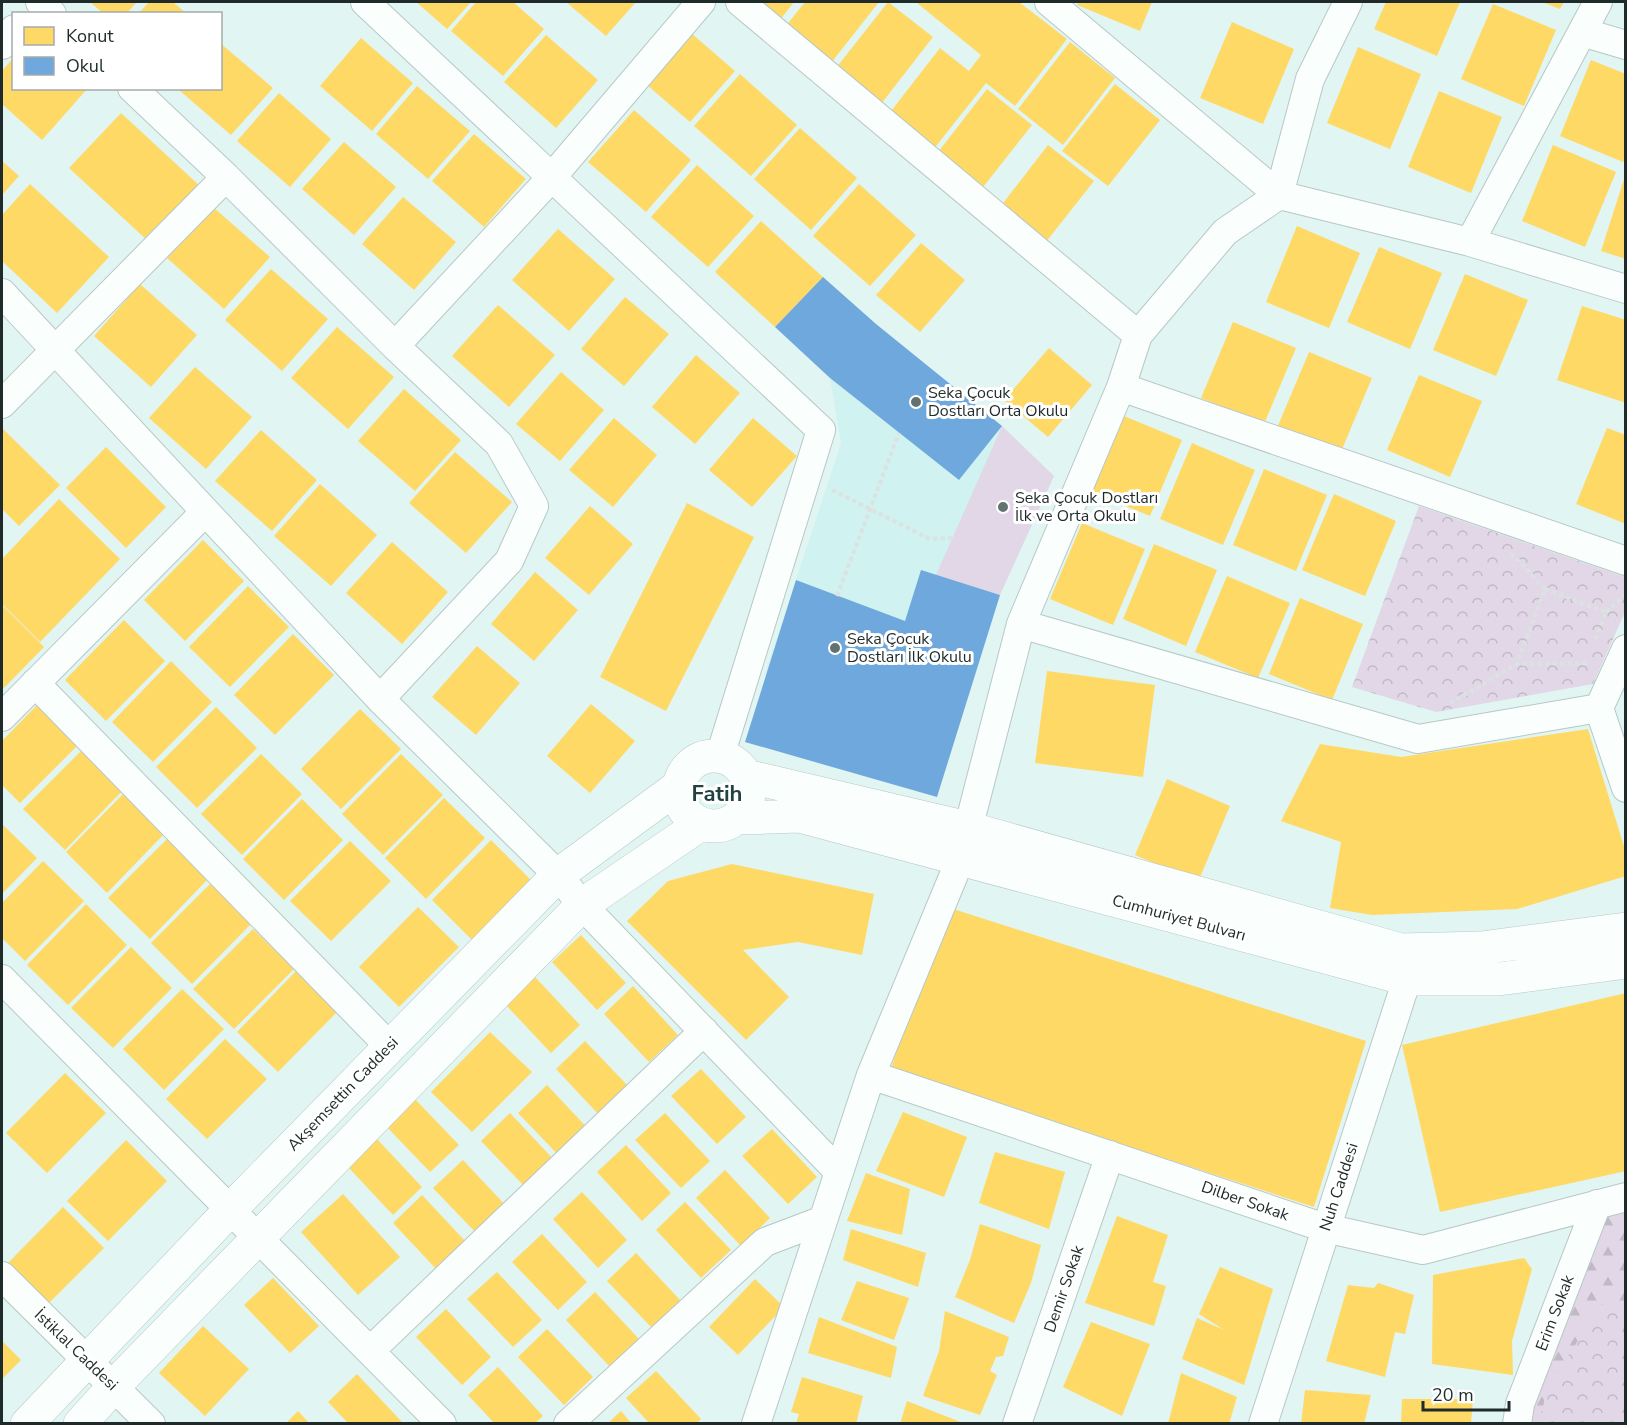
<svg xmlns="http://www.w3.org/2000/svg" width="1627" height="1425" viewBox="0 0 1627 1425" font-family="'Nunito Sans',sans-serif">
<defs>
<pattern id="forest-firs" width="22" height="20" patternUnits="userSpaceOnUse" patternTransform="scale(1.5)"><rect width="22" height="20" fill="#e2d7e7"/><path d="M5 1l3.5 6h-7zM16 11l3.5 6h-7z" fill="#c1b9c6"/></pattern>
<pattern id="park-crowns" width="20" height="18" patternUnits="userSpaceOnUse" patternTransform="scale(1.5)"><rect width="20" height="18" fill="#e2d7e7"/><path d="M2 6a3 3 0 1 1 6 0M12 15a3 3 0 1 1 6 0" fill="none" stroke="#c1b9c6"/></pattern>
</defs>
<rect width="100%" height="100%" fill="#e1f5f3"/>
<path fill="#d0f2f0" d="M876,324L1002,426L1054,476L1000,595L921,571L879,706L765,674L841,443L830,378Z"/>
<path fill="url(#forest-firs)" d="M1625,1197V1423L1517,1424L1597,1204Z"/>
<path fill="url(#park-crowns)" d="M1419,506L1625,577V612L1593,684L1436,712L1352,687Z
M1605,1300L1625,1308V1423H1539L1548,1386Z"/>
<path fill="#e2d7e7" d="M1002,426L1054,476L1000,595L936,575Z"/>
<path fill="#ffd966" d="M90,2H137L126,14H104Z
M149,2H173L187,14H138Z
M416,2H471L447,29Z
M476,2H513L544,29L503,76L451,31Z
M566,2H636L606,36Z
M756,2H794L780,20Z
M805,2H879L831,63L785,27Z
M888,2L933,37L881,104L836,68Z
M918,2H1019L1067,39L1015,106L986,83L933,150L888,115L940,48L969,71L981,55L917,3Z
M1078,2H1152L1140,31L1077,5Z
M1386,2H1460L1437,56L1374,29Z
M1542,2H1564L1560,9Z
M1493,4L1556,30L1524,106L1461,79Z
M1232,22L1294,49L1263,124L1200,98Z
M691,33L735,71L690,122L647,85Z
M546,35L598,80L556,128L504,82Z
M361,38L413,83L372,131L320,86Z
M1070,42L1115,78L1063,145L1018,109Z
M220,43L273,88L231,135L179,90L220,88Z
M1358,47L1421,74L1390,149L1327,123Z
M14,57V88H88L42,140L2,104V71Z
M1591,60L1626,74V156L1623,162L1560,136Z
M740,74L797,125L751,176L694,126Z
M1115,84L1160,120L1108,186L1062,151Z
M417,86L470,131L428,179L376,134Z
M987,89L1032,125L980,191L935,156Z
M1439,91L1502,117L1471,193L1408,167Z
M279,93L331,139L290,187L237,141Z
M634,110L691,160L646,212L588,162Z
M121,113L200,186L148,241L69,168Z
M800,128L857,178L811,230L754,179Z
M474,134L526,179L484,227L432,181Z
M344,142L396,187L354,235L302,189Z
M1048,145L1094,181L1042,247L997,211Z
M1553,145L1616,172L1585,247L1522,221Z
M2,161L19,176L2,195Z
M697,165L754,216L708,267L651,217Z
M1625,176L1626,177V259L1601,251Z
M30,184L109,257L57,313L2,261V215Z
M859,184L916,235L870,286L813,236Z
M403,197L456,242L414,290L362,244Z
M213,207L270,257L224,309L167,258Z
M761,221L823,277L775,327L715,272Z
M1297,226L1360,253L1329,328L1266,302Z
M558,229L615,279L569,331L512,280Z
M921,243L965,280L920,332L876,295Z
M1379,247L1442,273L1410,349L1347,322Z
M271,269L328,319L282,371L225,320Z
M1465,274L1528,300L1496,376L1433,350Z
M140,284L197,335L151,387L94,336Z
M625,297L669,334L624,386L581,349Z
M498,305L555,355L509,407L452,356Z
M1582,306L1626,320V403L1557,380Z
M1233,322L1296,348L1264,424L1201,398Z
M337,327L394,377L348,429L291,378Z
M1049,348L1092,385L1048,437L1004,400Z
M1309,352L1372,378L1340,454L1277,428Z
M696,355L740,393L695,444L652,407Z
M195,367L252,417L206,469L149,418Z
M561,372L604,410L560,461L516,424Z
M1419,375L1482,401L1450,477L1387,450Z
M404,389L461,440L415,491L358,441Z
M1119,414L1182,440L1150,516L1087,490Z
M614,418L657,455L613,507L569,470Z
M753,418L797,456L752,507L709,470Z
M2,428L60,485L19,526L2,509Z
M1607,428L1626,435V524L1576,504Z
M261,430L317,480L272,531L215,481Z
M1192,443L1255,470L1223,545L1160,519Z
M106,447L166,507L126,548L66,488Z
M455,452L512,502L466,553L409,503Z
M1264,469L1327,495L1296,571L1233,545Z
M320,484L377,535L331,586L274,536Z
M1334,494L1396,521L1365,596L1302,570Z
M59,499L120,559L40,642L2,604V559Z
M687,503L754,537L666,711L600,677Z
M590,506L633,544L589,595L545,558Z
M1082,523L1145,549L1113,625L1050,599Z
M203,540L244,581L185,641L144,600Z
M392,542L448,592L402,644L346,593Z
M1154,544L1217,570L1186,646L1123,619Z
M535,572L578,610L534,661L491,624Z
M1227,576L1290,603L1258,678L1195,652Z
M248,586L289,627L230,687L189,647Z
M1300,598L1363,624L1332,700L1269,674Z
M2,605L44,647L4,688L2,686Z
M124,620L165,661L106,721L65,680Z
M293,634L334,675L275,735L234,695Z
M477,646L520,683L476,735L432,697Z
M171,661L212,702L153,762L112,722Z
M1047,671L1155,685L1143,777L1035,763Z
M39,703L80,743L20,803L2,785V741Z
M591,704L635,741L590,793L547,756Z
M216,707L257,748L197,808L156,767Z
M360,709L401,749L341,809L301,769Z
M1588,729L1626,853V876L1517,909L1372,915L1330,908L1341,842L1281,821L1320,744L1401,757Z
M83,749L124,789L65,850L23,809Z
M261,754L302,794L242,855L201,814Z
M401,754L443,795L383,855L342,814Z
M1167,779L1230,806L1198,882L1135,855Z
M125,792L166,832L107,893L66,852Z
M444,798L485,838L426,899L385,858Z
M302,799L343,840L284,900L243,859Z
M2,824L37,858L2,894Z
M168,838L209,878L150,939L108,898Z
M491,840L532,881L473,941L432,900Z
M350,841L391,881L331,941L290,901Z
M43,861L84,901L25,961L2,938V903Z
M732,864L874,894L862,955L798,942L743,950L789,997L746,1040L627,921L668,881Z
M211,883L252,923L192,984L151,943Z
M86,904L127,945L68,1005L27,965Z
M944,906L1366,1041L1314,1207L891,1069Z
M418,907L459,947L399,1007L359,967Z
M253,929L294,969L234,1029L193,989Z
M581,935L626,983L597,1010L552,962Z
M131,947L172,988L113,1048L71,1008Z
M296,971L337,1012L278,1072L237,1032Z
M535,977L580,1025L551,1053L506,1005Z
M633,986L678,1035L649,1062L604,1014Z
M182,989L224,1029L164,1090L123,1049Z
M1626,993V1171L1440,1212L1402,1045Z
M490,1032L532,1072L472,1132L431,1092Z
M225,1039L267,1079L207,1139L166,1099Z
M585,1041L631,1089L601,1117L556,1069Z
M701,1069L746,1117L717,1144L671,1096Z
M65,1073L106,1113L47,1173L6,1133Z
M547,1085L593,1134L564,1161L518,1113Z
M413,1097L459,1145L430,1172L384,1124Z
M903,1112L967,1137L944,1197L876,1171Z
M510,1113L556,1162L527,1189L481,1141Z
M665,1113L710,1161L681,1188L635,1140Z
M772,1129L817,1177L788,1204L742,1156Z
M377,1139L422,1187L393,1215L348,1167Z
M126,1140L167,1181L108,1241L67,1201Z
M626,1145L671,1193L642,1221L597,1172Z
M995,1152L1065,1172L1049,1229L979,1203Z
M463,1160L508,1208L479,1236L433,1188Z
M725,1170L770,1218L741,1246L696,1198Z
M866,1173L910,1189L902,1235L847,1221Z
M582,1192L627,1240L598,1268L553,1219Z
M343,1194L400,1257L358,1295L301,1232Z
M422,1195L467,1243L438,1271L393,1223Z
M685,1202L731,1250L701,1278L656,1230Z
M63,1207L104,1248L44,1308L3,1268Z
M1117,1216L1168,1235L1153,1282L1166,1286L1154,1326L1085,1303Z
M980,1224L1041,1245L1031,1283L1014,1323L955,1297L970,1260Z
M851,1229L926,1253L918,1287L843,1260Z
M542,1234L587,1282L558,1310L512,1262Z
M636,1253L681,1301L652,1328L607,1281Z
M1524,1258L1532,1269L1512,1341L1513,1375L1432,1364L1433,1275Z
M1220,1267L1273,1289L1244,1385L1182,1359L1197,1318L1224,1330L1199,1314Z
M497,1272L542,1320L513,1347L467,1299Z
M273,1278L319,1326L290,1353L244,1305Z
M755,1279L784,1307L738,1355L709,1327Z
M857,1281L909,1298L894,1340L841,1320Z
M1378,1283L1414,1295L1405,1334L1395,1332L1385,1377L1326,1361L1348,1285L1374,1288Z
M595,1292L640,1340L611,1368L566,1320Z
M446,1309L491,1357L462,1385L416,1337Z
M945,1311L1009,1337L1003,1356L996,1357L990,1371L997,1375L980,1415L923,1396L939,1351Z
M819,1317L897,1347L891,1378L808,1353Z
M1091,1322L1150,1344L1122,1416L1063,1387Z
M203,1326L249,1369L205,1416L159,1373Z
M547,1329L593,1377L564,1405L518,1357Z
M2,1341L21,1360L2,1379Z
M498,1367L543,1416L534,1424H495L468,1395Z
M656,1371L701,1419L696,1424H650L626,1398Z
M1181,1373L1237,1397L1229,1424H1168Z
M357,1374L402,1422L401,1424H349L328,1402Z
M802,1377L863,1396L856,1424H796L799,1414L791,1412Z
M1305,1390L1371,1395L1364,1424H1301Z
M1402,1399H1473L1471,1424H1401Z
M907,1401L963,1423V1424H900Z
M298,1411L310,1424H285Z
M621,1411L632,1424H607Z"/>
<path fill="#6fa8dc" d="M823,277L876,324L1002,426L959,480L830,378L775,327Z
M921,570L1000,595L937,797L745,742L796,580L905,621Z"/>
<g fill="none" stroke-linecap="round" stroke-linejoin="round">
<defs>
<path id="minor" d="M40,2L52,14
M365,2L821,430L720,756
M740,2L1138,335
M1049,2L1279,195L1310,79L1348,2
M1582,32L1626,45
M2,45L14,29
M132,88L226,177L395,346L499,444L534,506L509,561L380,699
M1470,242L1598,2
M2,293L380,699L558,875L582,905L839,1172
M395,346L552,177L701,2
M1121,387L1626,561
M2,404L226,177
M1021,624L1418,739L1599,708L1626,649
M35,683L390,1047
M1599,708L1626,788
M2,717L205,512
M2,979L442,1424
M871,1075L1325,1228L1423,1250L1626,1197
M2,1276L151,1424
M370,1351L704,1031
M568,1424L765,1242L823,1220
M756,1424L871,1075L960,860L1021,624L1121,387L1138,335L1225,232L1279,195L1470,242L1626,289
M1017,1424L1110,1155
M1263,1424L1407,979L1403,957
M1517,1424L1520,1404L1597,1204"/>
<path id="major" d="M679 791a35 35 0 1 1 70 0a35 35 0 1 1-70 0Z
M746,776L968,828L1401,950L1481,948L1626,929
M737,818L800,816L1407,979H1499L1626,962
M27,1424L230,1210L558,875L679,786
M80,1424L114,1386L582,905L701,824"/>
</defs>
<use href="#minor" stroke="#b8c8c6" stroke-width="30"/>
<use href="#major" stroke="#b8c8c6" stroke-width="34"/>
<path stroke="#dce2e2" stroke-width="4" stroke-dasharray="4.5 3" stroke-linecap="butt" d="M832,490L930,539L952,538
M1511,553L1545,589
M837,596L899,433
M1606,612L1626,594
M1587,663L1517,664L1545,589L1606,612L1595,641
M1450,703L1517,664"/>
<use href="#minor" stroke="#fafefd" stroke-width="28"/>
<use href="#major" stroke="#fafefd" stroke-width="33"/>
</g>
<g fill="#627270" stroke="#fff" stroke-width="2">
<circle cx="916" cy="402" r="6"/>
<circle cx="1003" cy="507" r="6"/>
<circle cx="835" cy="648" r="6"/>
</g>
<g text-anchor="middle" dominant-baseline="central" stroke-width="6" stroke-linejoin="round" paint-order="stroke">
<g font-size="16" fill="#1e2b2a" stroke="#fff" text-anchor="start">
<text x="928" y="393">Seka Çocuk<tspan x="928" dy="18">Dostları Orta Okulu</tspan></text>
<text x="1015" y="498">Seka Çocuk Dostları<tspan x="1015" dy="18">İlk ve Orta Okulu</tspan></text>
<text x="847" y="639">Seka Çocuk<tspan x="847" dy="18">Dostları İlk Okulu</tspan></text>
</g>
<g font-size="16" fill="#1e2b2a" stroke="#fff">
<text transform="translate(1179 918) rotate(15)">Cumhuriyet Bulvarı</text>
<text transform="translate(343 1094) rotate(-46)">Akşemsettin Caddesi</text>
<text transform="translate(1339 1187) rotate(-72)">Nuh Caddesi</text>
<text transform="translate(1245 1201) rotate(19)">Dilber Sokak</text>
<text transform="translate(1064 1289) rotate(-71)">Demir Sokak</text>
<text transform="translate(1555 1313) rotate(-69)">Erim Sokak</text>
<text transform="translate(76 1350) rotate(44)">İstiklal Caddesi</text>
</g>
<g font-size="22" font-weight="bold" fill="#224240" stroke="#fff">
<text x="717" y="794">Fatih</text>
</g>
</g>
<rect width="1627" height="1425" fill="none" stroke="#1e2b2a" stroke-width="6"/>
<rect x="12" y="12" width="210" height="78" fill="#ffffff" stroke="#a5aaaa" stroke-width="1.5"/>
<rect x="24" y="27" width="30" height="18" fill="#ffd966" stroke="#a5aaaa" stroke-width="1.5"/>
<text x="66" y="42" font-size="18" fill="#1e2b2a">Konut</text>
<rect x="24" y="57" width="30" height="18" fill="#6fa8dc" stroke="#a5aaaa" stroke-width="1.5"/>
<text x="66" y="72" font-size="18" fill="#1e2b2a">Okul</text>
<path d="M1423 1401v9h86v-9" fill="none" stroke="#1e2b2a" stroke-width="3"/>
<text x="1432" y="1401" font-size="18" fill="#1e2b2a" stroke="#ffffff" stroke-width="4.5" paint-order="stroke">20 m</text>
</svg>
